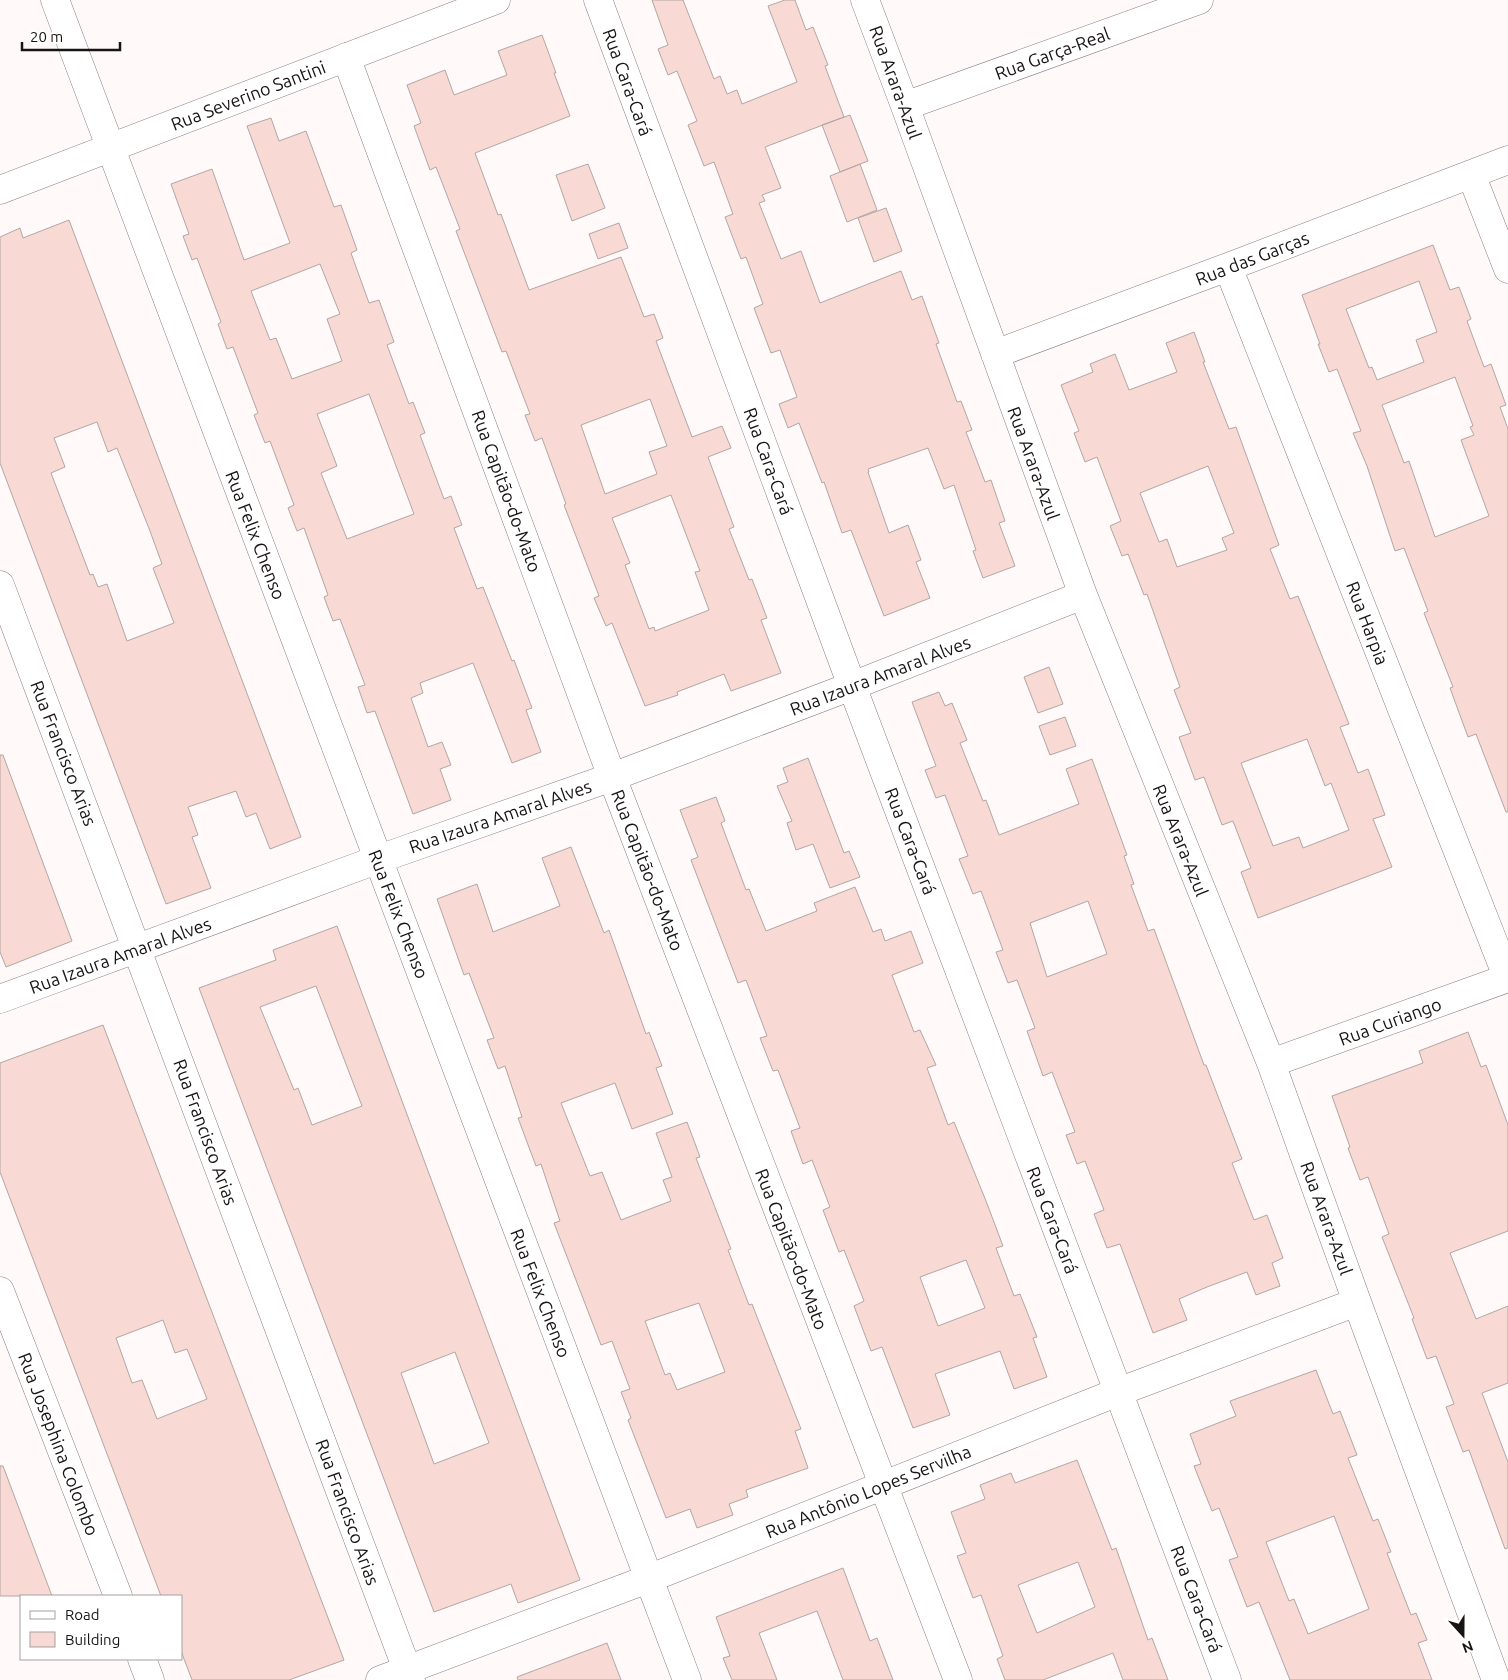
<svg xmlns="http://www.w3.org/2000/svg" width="1508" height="1680" viewBox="0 0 1508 1680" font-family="Ubuntu,sans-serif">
<rect width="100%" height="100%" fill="#fff9fa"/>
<path fill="#f8d9d3" stroke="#b3a6a3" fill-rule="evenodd" d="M652,0H683L714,79L720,76L727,94L737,90L742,104L797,82L768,6L785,0H795L806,30L813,27L828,65L825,66L844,117L765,147L781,188L762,195L765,201L759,203L781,259L801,251L820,303L901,271L912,300L922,296L939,343L936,344L957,402L961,401L972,430L966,432L985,482L991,480L1005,521L999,523L1015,566L983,578L973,551L976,550L954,485L944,489L928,448L868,469L869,472H868L889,533L908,525L921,560L916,562L930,598L884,616L851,530L842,533L824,482L822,483L799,423L788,428L779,404L797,397L780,350L771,353L754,308L763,304L746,257L741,259L725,217L733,214L714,162L704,166L688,125L697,121L677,71L668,75L658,49L668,45Z
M542,35L556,73H554L570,116L475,153L498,215L501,214L529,290L621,257L644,317L654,314L663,338L656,341L692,437L722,426L731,448L708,457L734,527L729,529L749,580L752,579L767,618L761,620L781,673L731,691L724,674L677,692L678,695L645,706L612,623L606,626L594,598L599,596L564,505L566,504L542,438L535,441L525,415L530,414L506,351L502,352L456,231L460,229L436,167L430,170L414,126L421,123L407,85L445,70L454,95L507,75L498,51ZM650,399L667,446L649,452L657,474L605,494L581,425ZM671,495L700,571L695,572L709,610L655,631L654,627L649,629L625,565L630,563L612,518Z
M850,115L868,161L840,172L822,125Z
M271,118L279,141L306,131L334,207L341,205L357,250L351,253L369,303L379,300L394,342L387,345L409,404L413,402L425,433L420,435L444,499L451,496L462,525L454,528L477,589L483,587L512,661L514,660L532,708L526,710L541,752L512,763L473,663L420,683L423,693L411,698L428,747L442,742L451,765L440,769L451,800L413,814L375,711L367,713L358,687L365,685L340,619L333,621L324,597L328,595L304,528L297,531L288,508L294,505L270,441L265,443L254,415L258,413L233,347L227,349L218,324L221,322L197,258L192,260L183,236L189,234L171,184L212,169L244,260L290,243L247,126ZM320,264L340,314L327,319L342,361L292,379L276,338L270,340L251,291ZM369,394L414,514L347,539L321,473L337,466L317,414Z
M588,164L605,208L572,221L556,175Z
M860,164L877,210L847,222L830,176Z
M886,208L902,251L874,262L858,218Z
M69,220L301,837L270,849L256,813L246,817L236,791L188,807L198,835L192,837L211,888L166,904L0,463V237L20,228L23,238ZM97,422L108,452L117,448L150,531L162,564L153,568L174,623L127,641L107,584L98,587L93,574L90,575L51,473L65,467L54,438Z
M619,223L628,248L598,259L589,234Z
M1433,245L1450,290L1459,287L1471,319L1467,321L1484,367L1491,364L1506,405L1500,407L1508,429V812H1506L1476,734L1468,737L1450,688L1453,687L1424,613L1428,611L1404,548L1395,551L1367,466L1353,433L1361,431L1337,369L1329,372L1318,344H1320L1302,295ZM1419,281L1437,332L1416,340L1424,362L1377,380L1372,367L1369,368L1346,309ZM1455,377L1473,426L1470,427L1474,435L1461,440L1489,516L1435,537L1409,461L1404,463L1382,405Z
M1194,332L1205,362H1203L1229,429L1236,427L1279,545L1270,549L1290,599L1298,596L1349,724L1340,727L1358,773L1368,769L1385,815L1373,819L1392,867L1258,918L1241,872L1251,868L1233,821L1222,825L1204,777L1195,780L1179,737L1191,733L1174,690L1180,687L1147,594L1144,595L1128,554L1122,556L1110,526L1121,521L1097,457L1085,462L1074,433L1079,431L1061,385L1093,372L1090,364L1115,354L1129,390L1177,372L1166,343ZM1208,466L1234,533L1222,538L1227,550L1177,567L1167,539L1159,542L1140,493ZM1307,739L1325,786L1331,783L1349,830L1303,848L1299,837L1273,846L1241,763Z
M1049,667L1063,704L1038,713L1024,677Z
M939,692L945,706L952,703L967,740L960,743L983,801L986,800L999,835L1079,804L1066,769L1092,759L1127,855L1124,856L1134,884L1131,885L1148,931L1154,929L1204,1065H1206L1242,1159L1232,1163L1254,1220L1267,1215L1283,1258L1272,1263L1280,1286L1256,1295L1247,1272L1207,1287L1179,1299L1187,1320L1153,1333L1120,1244L1107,1248L1094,1214L1104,1210L1085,1161L1077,1164L1066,1135L1075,1132L1052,1072L1043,1076L1027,1031L1035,1028L1017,980L1008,983L996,952L1003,950L981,891L973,894L959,859L968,856L945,795L936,798L925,770L936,766L912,702ZM1088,901L1107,954L1047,977L1030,923Z
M1065,717L1076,746L1050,755L1039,726Z
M0,755H3L72,941L6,967L0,952Z
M808,758L844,853L849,851L860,877L830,888L813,844L796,850L787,823L792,821L777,786L788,782L783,768Z
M716,797L725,821L721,823L746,890L749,889L766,931L817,911L814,903L855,887L873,932L881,929L885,941L911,931L923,963L892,975L914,1032L920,1030L936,1065L927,1068L948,1125L954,1122L986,1201L1003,1246L996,1248L1014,1296L1020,1294L1037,1337L1033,1338L1047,1377L1014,1389L1000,1351L935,1374L950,1415L913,1428L882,1347L871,1351L854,1306L864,1301L844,1250L839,1252L823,1210L830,1207L812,1160L803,1164L791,1131L800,1128L778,1070L773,1071L760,1038L767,1036L746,980L738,983L691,860L698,857L680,810ZM966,1260L985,1308L938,1326L920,1277Z
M571,847L604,933L609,930L646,1034L649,1032L662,1066L656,1068L673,1114L632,1129L615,1083L561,1103L590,1176L602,1172L621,1220L671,1201L663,1180L672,1177L656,1133L687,1122L700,1157L696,1158L731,1249L728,1250L749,1305L752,1304L801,1429L795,1431L808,1468L746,1490L748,1497L729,1504L733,1515L697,1528L690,1509L666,1518L628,1420L631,1418L621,1392L630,1389L612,1341L601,1345L554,1223L560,1221L541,1164L536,1166L518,1118L522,1117L505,1066L498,1069L487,1040L494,1038L469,973L464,975L437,899L477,884L493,932L560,906L542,858ZM699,1303L725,1372L677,1390L670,1373L665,1375L645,1321Z
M337,926L580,1580L518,1603L511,1584L434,1612L199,988L276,960L273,950ZM316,986L362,1106L312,1125L298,1088L294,1090L260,1007ZM455,1352L489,1443L434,1464L401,1373Z
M103,1025L344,1660L289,1680H192L181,1651V1596H161L0,1172V1063ZM163,1320L175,1353L187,1349L207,1399L157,1419L142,1380L132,1383L116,1338Z
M1468,1032L1481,1067L1486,1065L1508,1125V1231L1450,1253L1476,1319L1508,1306V1383L1482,1393L1508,1462V1548L1505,1549L1469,1450L1463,1452L1446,1407L1454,1404L1436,1356L1427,1359L1412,1319L1414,1318L1382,1237L1389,1234L1368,1177L1360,1180L1348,1148L1350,1147L1332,1096L1423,1063L1419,1051Z
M1316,1370L1333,1414L1340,1411L1357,1455L1348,1458L1373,1521L1378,1519L1391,1552L1387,1553L1411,1615L1416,1613L1427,1640L1418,1643L1432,1680H1290L1259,1602L1247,1607L1229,1560L1238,1557L1219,1508L1212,1511L1194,1466L1201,1464L1190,1434L1236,1416L1230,1401ZM1334,1516L1369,1609L1308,1634L1294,1599L1289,1601L1266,1542Z
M1077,1460L1112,1550L1116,1548L1148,1640L1152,1638L1168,1680H1123L1113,1653L1043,1680H1005L997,1659L1003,1656L981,1595L973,1598L957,1556L966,1553L951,1512L985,1499L980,1485L1011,1473L1015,1483ZM1078,1562L1095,1607L1037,1633L1018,1585Z
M0,1466H3L52,1596H0Z
M843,1568L870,1641L877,1638L893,1680H843L817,1611L759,1633L777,1680H732L723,1658L730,1656L716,1617Z
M607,1643L621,1680H518L517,1677Z"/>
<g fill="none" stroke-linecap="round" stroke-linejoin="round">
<defs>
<path id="minor" d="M55,0L687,1680
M598,0L852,686L1227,1680
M865,0L905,106L1083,595L1271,1063L1357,1302L1496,1680
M346,57L612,777L958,1680
M905,106L1199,0
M1471,174L1508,269
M1228,267L1508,979
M995,354L1228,267L1508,160
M0,585L411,1680
M0,999L379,859L612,777L852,686L1083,595
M1271,1063L1508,978
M0,1291L118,1596
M142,1659L150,1680
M380,1680L648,1579L1118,1392L1357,1302"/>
<path id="tertiary" d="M0,190L496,0"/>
</defs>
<use href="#minor" stroke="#8c7f81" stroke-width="29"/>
<use href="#tertiary" stroke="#8c7f81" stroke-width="29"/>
<use href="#minor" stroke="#fff" stroke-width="28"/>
<use href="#tertiary" stroke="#fff" stroke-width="28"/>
</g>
<g text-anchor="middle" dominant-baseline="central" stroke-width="4" stroke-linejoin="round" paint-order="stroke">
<g font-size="18" fill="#181414" stroke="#fff">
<text transform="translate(1052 53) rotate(-20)">Rua Garça-Real</text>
<text transform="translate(628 82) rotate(70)">Rua Cara-Cará</text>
<text transform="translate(896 82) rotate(70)">Rua Arara-Azul</text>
<text transform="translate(248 95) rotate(-21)">Rua Severino Santini</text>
<text transform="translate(1252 258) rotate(-21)">Rua das Garças</text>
<text transform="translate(769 461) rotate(70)">Rua Cara-Cará</text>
<text transform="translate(1034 463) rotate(70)">Rua Arara-Azul</text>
<text transform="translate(507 491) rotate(70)">Rua Capitão-do-Mato</text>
<text transform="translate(256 535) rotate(69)">Rua Felix Chenso</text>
<text transform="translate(1368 623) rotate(69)">Rua Harpia</text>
<text transform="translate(880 675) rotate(-21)">Rua Izaura Amaral Alves</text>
<text transform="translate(64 753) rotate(69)">Rua Francisco Arias</text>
<text transform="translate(500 816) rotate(-19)">Rua Izaura Amaral Alves</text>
<text transform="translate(1181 840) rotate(68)">Rua Arara-Azul</text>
<text transform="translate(911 841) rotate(69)">Rua Cara-Cará</text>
<text transform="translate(648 870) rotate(69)">Rua Capitão-do-Mato</text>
<text transform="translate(399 914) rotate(69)">Rua Felix Chenso</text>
<text transform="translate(120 955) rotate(-20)">Rua Izaura Amaral Alves</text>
<text transform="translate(1390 1021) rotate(-20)">Rua Curiango</text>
<text transform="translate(206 1132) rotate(70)">Rua Francisco Arias</text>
<text transform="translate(1327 1218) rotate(70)">Rua Arara-Azul</text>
<text transform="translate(1053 1220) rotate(69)">Rua Cara-Cará</text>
<text transform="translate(792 1249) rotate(69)">Rua Capitão-do-Mato</text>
<text transform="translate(541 1293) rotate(69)">Rua Felix Chenso</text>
<text transform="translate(59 1444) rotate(69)">Rua Josephina Colombo</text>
<text transform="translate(868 1491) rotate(-22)">Rua Antônio Lopes Servilha</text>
<text transform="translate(348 1512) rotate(70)">Rua Francisco Arias</text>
<text transform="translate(1197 1599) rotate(69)">Rua Cara-Cará</text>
</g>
</g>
<rect x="20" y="1595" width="162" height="65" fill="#ffffff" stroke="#a3a1a1"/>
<rect x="30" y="1611" width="25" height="8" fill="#ffffff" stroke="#a3a1a1"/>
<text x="65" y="1620" font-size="15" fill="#181414">Road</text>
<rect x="30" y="1632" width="25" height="15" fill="#f8d9d3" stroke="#a3a1a1"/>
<text x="65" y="1645" font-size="15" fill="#181414">Building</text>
<g transform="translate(1463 1635) rotate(159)" stroke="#ffffff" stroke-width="4" paint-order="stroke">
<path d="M0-4L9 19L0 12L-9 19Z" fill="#181414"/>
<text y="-8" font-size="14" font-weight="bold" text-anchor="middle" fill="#181414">N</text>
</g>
<path d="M22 42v8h98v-8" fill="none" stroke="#181414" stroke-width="2.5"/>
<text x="30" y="42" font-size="15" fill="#181414" stroke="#ffffff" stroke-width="4" paint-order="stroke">20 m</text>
</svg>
